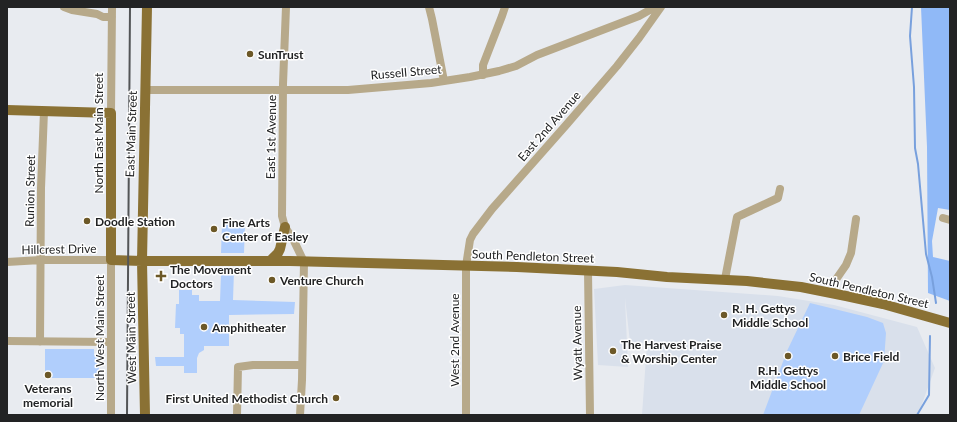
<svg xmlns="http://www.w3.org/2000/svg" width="957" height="422" viewBox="0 0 957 422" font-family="Lato,sans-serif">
<rect width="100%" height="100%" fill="#e8ebf0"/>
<path fill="#d9e0eb" d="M625,285L778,296L834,305L917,327L935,368L918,415H642L647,343L630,342L625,298L628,367L598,365L594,289Z"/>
<path fill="#b0cefc" d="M222,224L245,225L244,253H221Z
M226,271H234L233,300L295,302L294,314L229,315V346H204V350L199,353L197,358V373H184V366H156L155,357H184V334H180V328H175L176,304H179V290H192V295H199V301H220L221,274Z
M810,303L867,317L883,323L886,333L884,361L859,415H763L787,351Z
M45,349H94V355H99V378H49V374H45Z"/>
<path fill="#90b9f7" d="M921,7H950V81L949,102H950V210L938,208L932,241L933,257L950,261V301L928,293L927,147Z"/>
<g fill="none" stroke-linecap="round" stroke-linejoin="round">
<path stroke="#78a0dd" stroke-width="2" d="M683,7H684
M912,7L910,36L914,87L915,148L918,164L926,254L932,277L936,303
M917,415L929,395L930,336"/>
<path stroke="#b7a98a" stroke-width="8" d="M64,7L72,10L97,14L103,17H112
M286,7L283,84L282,216L285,227L294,241L304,262L302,380L300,415
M429,7L432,19L444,81
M483,75V65L502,16L505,7
M146,90H348L431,83L470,77L499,71L516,66L537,55L639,16L655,7
M111,113L112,7
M943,218L950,220
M7,262L41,260H111V415
M588,271L590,415
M725,279L737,217L778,198L780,189
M833,293L835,282L837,278L846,265L851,253L856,219
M7,341L110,342
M40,342L41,188L44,111
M237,415L238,367L253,365H302
M466,415V266L470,240L473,234L492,209L567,124L617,66L639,38L661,7"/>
<path stroke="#8a7134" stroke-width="10" d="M7,110L111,113V260L142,261H290L517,267L617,272L667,277L747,281L801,287L846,296L883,304L950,323
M270,261L278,253L280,249L285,227
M145,415L142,261L147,7"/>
<path stroke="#535557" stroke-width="2" d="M127,415L130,7"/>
</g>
<g fill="#6c5827" stroke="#fff" stroke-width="1.5">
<circle cx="250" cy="54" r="4"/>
<circle cx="87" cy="221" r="4"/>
<circle cx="214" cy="229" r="4"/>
<path d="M159 270h4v4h4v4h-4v4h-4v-4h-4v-4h4z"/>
<circle cx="272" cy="280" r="4"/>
<circle cx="724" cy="315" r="4"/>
<circle cx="204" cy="327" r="4"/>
<circle cx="613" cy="351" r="4"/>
<circle cx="788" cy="356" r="4"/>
<circle cx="835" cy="356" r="4"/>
<circle cx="48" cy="375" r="4"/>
<circle cx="336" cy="398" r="4"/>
</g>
<g text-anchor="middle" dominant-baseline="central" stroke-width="3" stroke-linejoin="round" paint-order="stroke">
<g font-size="12" font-weight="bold" fill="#222324" stroke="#fff" text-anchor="start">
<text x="258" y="54">SunTrust</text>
<text x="95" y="221">Doodle Station</text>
<text x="222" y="222">Fine Arts<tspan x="222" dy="14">Center of Easley</tspan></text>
<text x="170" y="269">The Movement<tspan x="170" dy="14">Doctors</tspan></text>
<text x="280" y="280">Venture Church</text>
<text x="732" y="308">R. H. Gettys<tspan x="732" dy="14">Middle School</tspan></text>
<text x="212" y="327">Amphitheater</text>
<text x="621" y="344">The Harvest Praise<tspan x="621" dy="14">&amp; Worship Center</tspan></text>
<text x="843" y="356">Brice Field</text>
<text x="788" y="370" text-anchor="middle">R.H. Gettys<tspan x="788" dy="14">Middle School</tspan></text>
<text x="48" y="388" text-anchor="middle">Veterans<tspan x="48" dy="14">memorial</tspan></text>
<text x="328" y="398" text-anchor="end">First United Methodist Church</text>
</g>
<g font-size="12" fill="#222324" stroke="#fff">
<text transform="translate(406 72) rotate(-5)">Russell Street</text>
<text transform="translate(549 126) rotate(-49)">East 2nd Avenue</text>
<text transform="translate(98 133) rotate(-90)">North East Main Street</text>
<text transform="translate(131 134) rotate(-88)">East Main Street</text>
<text transform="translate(271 137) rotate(-89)">East 1st Avenue</text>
<text transform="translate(30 191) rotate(-89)">Runion Street</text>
<text transform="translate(59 249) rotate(-1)">Hillcrest Drive</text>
<text transform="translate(533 256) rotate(2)">South Pendleton Street</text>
<text transform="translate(869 290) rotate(13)">South Pendleton Street</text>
<text transform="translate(99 338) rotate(-90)">North West Main Street</text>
<text transform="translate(131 338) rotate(-91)">West Main Street</text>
<text transform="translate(454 340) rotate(-90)">West 2nd Avenue</text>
<text transform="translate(577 343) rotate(-91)">Wyatt Avenue</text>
</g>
</g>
<rect width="957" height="422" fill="none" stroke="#222324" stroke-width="16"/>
</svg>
